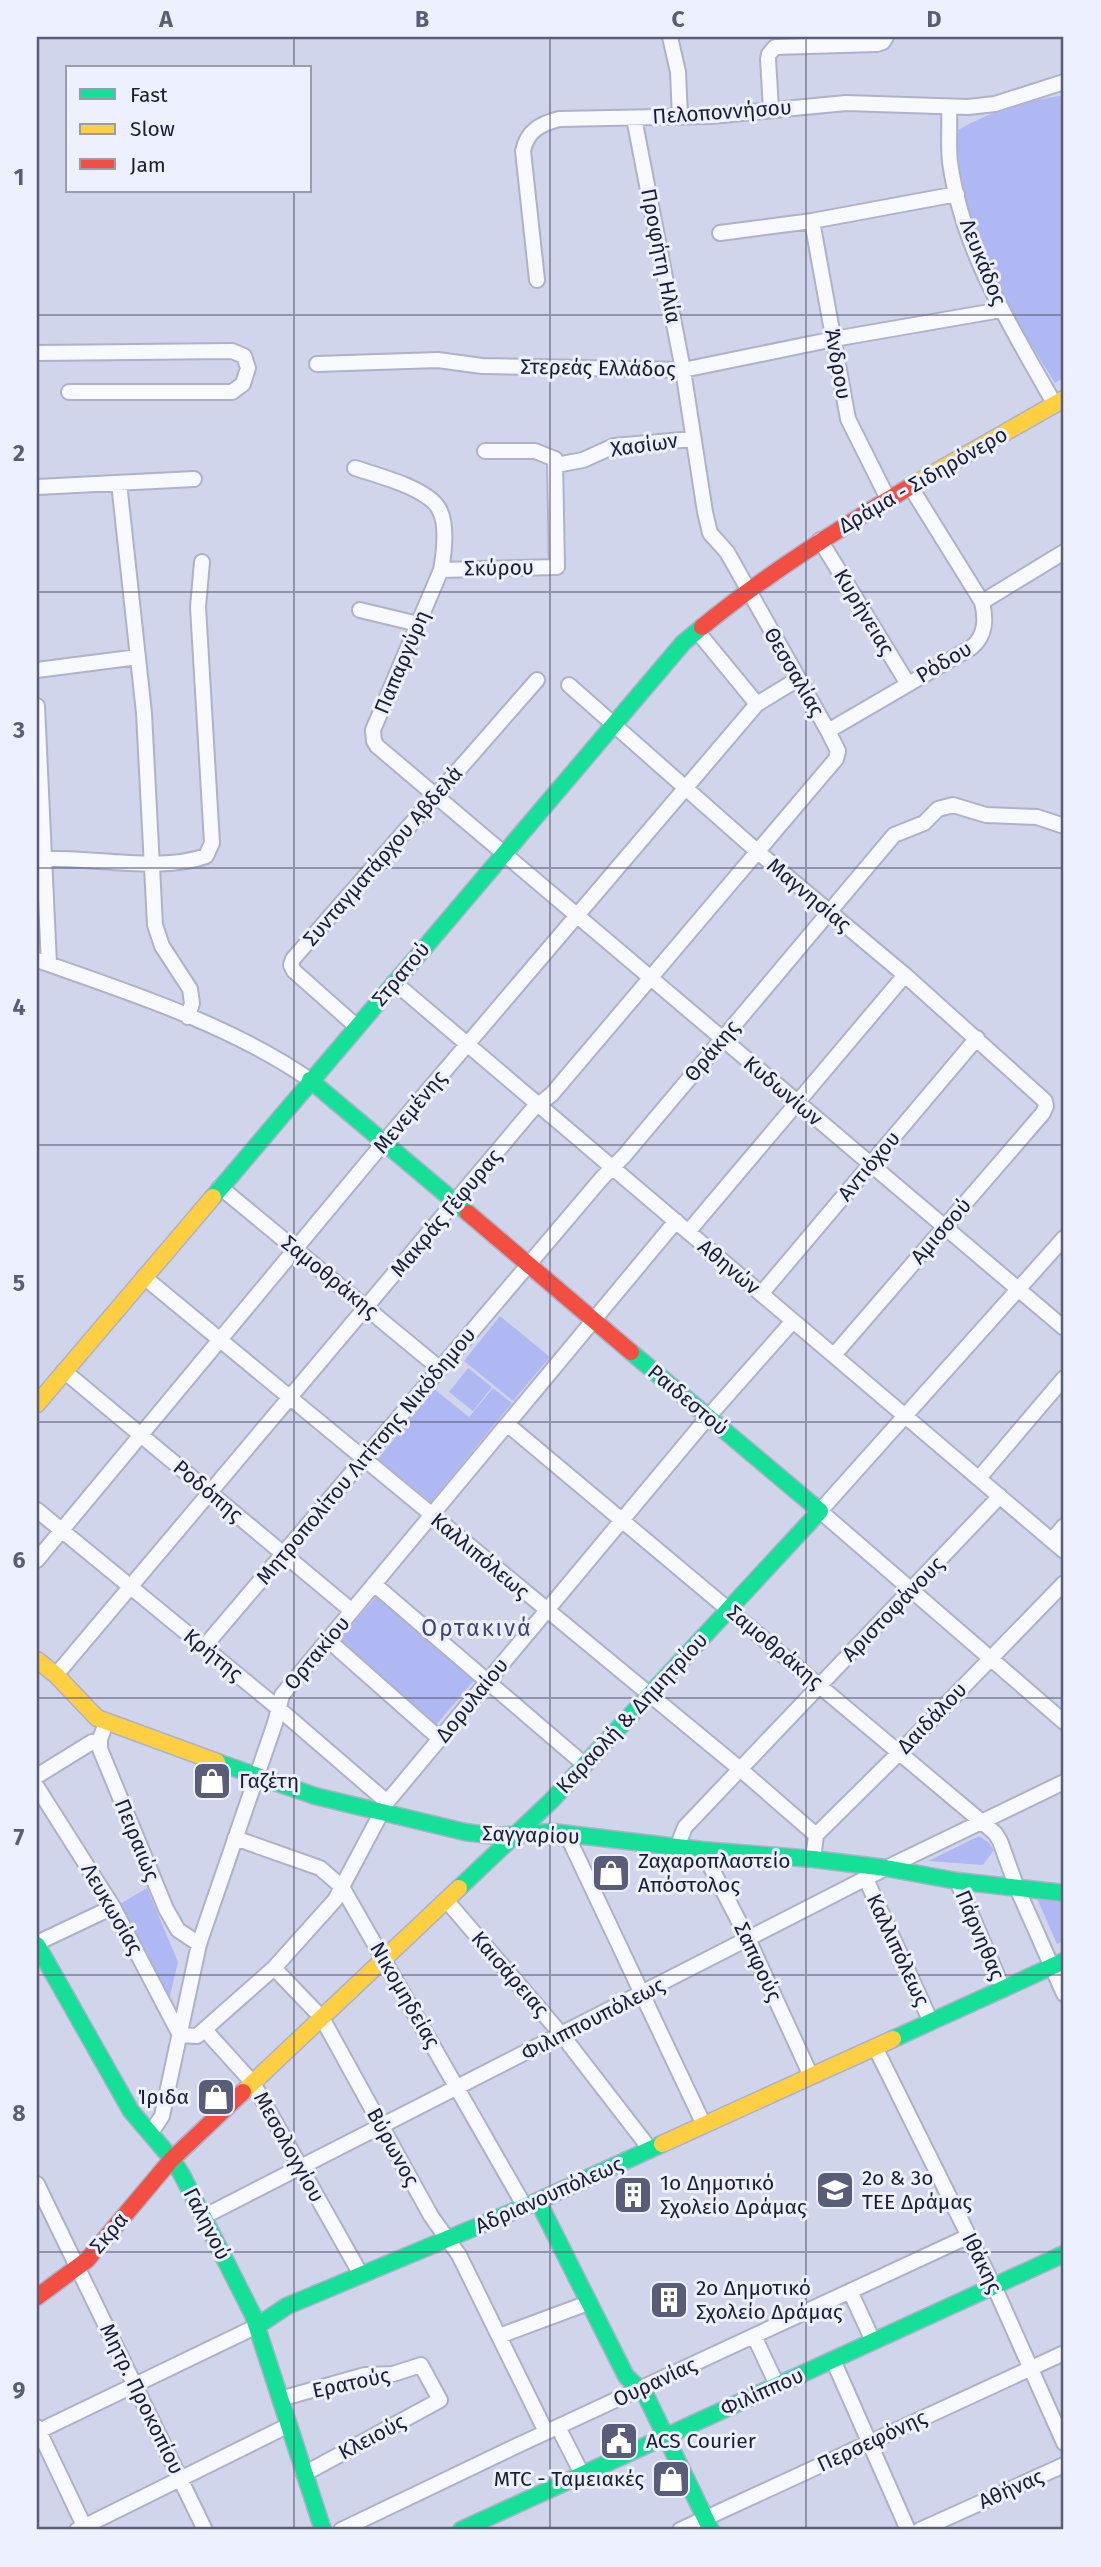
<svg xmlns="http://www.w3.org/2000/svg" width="1101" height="2567" viewBox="0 0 1101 2567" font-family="'Fira Sans',sans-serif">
<rect width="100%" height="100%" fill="#d1d5ec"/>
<path fill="#b0b8f3" d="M1064,95V378L1055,383C1035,350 1012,317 993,282C970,237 958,181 956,131C993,110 1023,102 1064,95Z
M500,1316L550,1357L513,1401L464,1361Z
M468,1368L492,1387L473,1411L449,1392Z
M493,1388L512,1403L431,1502L378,1459L434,1389L469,1417Z
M378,1595L476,1678L436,1725L338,1641Z
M979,1836L988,1842L994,1850L983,1865L928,1861Z
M147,1888L178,1962L169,2000L118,1905Z
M1035,1894L1064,1897V1941L1057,1944Z"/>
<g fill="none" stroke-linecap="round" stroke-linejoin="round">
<defs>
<path id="street" d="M670,37L678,72L680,117
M949,108C950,126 948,145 950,162C962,251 1012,328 1055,405
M771,109L768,59L769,54L775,47L877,44L883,42L886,37
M812,221L848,419L888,499
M720,233L812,221L957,194
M537,280L523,151C527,131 540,124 559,119L711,116L846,103L968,107L995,104L1064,82
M37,353L232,351L244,356L248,368L243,384L232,392H69
M317,364L438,360L482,366L683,370L834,339L1001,310
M556,465L583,460L614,446L693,439
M355,468C376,475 428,488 439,509C448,525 444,553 441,570L373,730L374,741L377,746L1064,1328
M119,483L144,713L155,925L162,946L190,989L192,1003L188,1017
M37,487L194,479
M820,540L908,684
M441,570L557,567L555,459L535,451H485
M982,602L1064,552
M360,610L418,624
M697,631L757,704
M37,670L138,657
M569,685L758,852L905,975L1045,1101L1046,1106L1043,1113L834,1355
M37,706L49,964
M828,731L972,647C986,635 986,619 982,602L910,486
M37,859C87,856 160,873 206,856L212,843L198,607L202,562
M37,960C128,992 231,1025 310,1080
M394,982L1064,1551
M356,1026L294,971L291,965L293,959L537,680
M220,1187L439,1368
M688,1232L905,975
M1064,1238L820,1511L1064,1722
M144,1277L740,1769L816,1835
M761,1294L977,1038
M64,1371L352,1611
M507,1424L995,1833L1000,1841L1017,1888L1064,1994
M979,1478L1064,1378
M37,1510L278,1708L387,1802
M1052,1540L1064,1526
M37,1560L385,1141L757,704L798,679
M374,1584L585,1765
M328,1640L440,1739
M204,1647L602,1178L624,1156L894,835L924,823L938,809L953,805L986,815L1037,817L1064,826
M56,1675L532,1110L552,1094L836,759L838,751L828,731L727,552L710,533L705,512L683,370L634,118
M106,1723L100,1739V1749L166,1909L178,1930L199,1944
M37,1776L92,1742L100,1741
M37,1787L113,1907L180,2035L197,2036L274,1968L335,1900L387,1802L708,1417L793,1321
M567,1835L704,2125
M235,1838L320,1868L342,1887L525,2207
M677,1847L685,1827L1000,1496
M702,1850L748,1939L811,2076
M813,1859L816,1835L900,1752L1064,1583
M866,1879L931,2022
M957,1881L1003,1989
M446,1900L562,2035L650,2149
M37,1943L113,1907
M274,1968L322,2018L431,2216L459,2255L546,2432
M205,2030L253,2083L360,2273
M875,2047L998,2295L1064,2443
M150,2134L162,2116L199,1944L275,1723L282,1695L676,1221
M37,2184L205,2530
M203,2217L886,1868L1064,1782
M850,2291L873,2341
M499,2336L588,2303
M754,2336L777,2385
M833,2360L908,2530
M280,2399L365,2375L393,2374L421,2365L440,2400L304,2474
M37,2427L86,2530
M558,2427L582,2474
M37,2432L257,2326
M77,2530L289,2425
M341,2530L512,2448L969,2236
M680,2530L1064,2353
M920,2530L1064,2465"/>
<path id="fast" d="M310,1080L468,1213
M213,1197L683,643L702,627
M217,1762L315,1796L465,1832L496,1836L552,1832L702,1850L813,1859L886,1868L957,1881L1064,1893
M459,1888L551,1801L820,1511L631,1352
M37,1945L131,2111L172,2159L182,2175L253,2315L323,2530
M893,2039L1064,1961
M538,2201L626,2376L645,2394L711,2530
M257,2326L287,2306L538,2201L662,2144
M461,2530L1064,2254"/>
<path id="slow" d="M918,482L1064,399
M37,1404L213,1197
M37,1660L56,1675L97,1718L217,1762
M243,2092L459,1888
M662,2144L893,2039"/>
<path id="jam" d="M702,627C769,572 843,526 918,482
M468,1213L631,1352
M37,2297L87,2260L172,2159L243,2092"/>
</defs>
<use href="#street" stroke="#adb1c9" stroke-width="18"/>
<use href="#fast" stroke="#adb1c9" stroke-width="19"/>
<use href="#slow" stroke="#adb1c9" stroke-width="19"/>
<use href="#jam" stroke="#adb1c9" stroke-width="19"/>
<use href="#street" stroke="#f8f9fc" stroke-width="14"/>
<use href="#fast" stroke="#16e098" stroke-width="16"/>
<use href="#slow" stroke="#ffcf43" stroke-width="16"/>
<use href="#jam" stroke="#f24e42" stroke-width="16"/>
</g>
<path fill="none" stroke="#5a5d77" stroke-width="2" stroke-opacity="0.55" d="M294,37V68M550,37V2530M806,37V2530M294,191V2530M37,315H1064M37,592H1064M37,868H1064M37,1145H1064M37,1422H1064M37,1698H1064M37,1975H1064M37,2252H1064"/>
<defs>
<symbol id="shop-square" viewBox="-11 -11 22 22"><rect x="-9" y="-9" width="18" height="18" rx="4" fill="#5a5d77" stroke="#edf0ff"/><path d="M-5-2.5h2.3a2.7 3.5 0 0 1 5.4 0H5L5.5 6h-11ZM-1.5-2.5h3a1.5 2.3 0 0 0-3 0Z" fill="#fff"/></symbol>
<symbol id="school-square" viewBox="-11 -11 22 22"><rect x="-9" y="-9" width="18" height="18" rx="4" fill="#5a5d77" stroke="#edf0ff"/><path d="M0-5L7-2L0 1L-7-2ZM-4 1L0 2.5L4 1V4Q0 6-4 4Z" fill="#fff"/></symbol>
<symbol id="building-square" viewBox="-11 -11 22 22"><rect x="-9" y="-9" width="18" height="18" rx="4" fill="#5a5d77" stroke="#edf0ff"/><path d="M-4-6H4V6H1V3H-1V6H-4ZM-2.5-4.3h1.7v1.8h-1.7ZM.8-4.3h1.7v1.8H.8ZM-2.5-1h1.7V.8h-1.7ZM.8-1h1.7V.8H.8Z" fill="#fff"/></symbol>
<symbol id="civic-square" viewBox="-11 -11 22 22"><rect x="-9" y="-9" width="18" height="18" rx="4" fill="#5a5d77" stroke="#edf0ff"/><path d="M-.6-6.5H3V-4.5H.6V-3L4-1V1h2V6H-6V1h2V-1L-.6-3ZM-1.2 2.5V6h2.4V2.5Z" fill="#fff"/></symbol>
</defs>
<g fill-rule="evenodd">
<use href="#shop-square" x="190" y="1759" width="44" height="44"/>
<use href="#shop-square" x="589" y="1851" width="44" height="44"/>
<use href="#shop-square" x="194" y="2075" width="44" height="44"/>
<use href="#school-square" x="813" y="2168" width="44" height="44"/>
<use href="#building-square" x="611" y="2173" width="44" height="44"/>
<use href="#building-square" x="647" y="2278" width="44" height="44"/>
<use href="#civic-square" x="597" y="2419" width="44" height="44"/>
<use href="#shop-square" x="649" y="2457" width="44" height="44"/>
</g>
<g text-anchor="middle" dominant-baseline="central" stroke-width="6" stroke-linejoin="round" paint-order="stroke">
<g font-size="21" fill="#1a1d38" stroke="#edf0ff">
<text transform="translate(722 112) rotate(-4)">Πελοποννήσου</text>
<text transform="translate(661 256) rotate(79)">Προφήτη Ηλία</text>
<text transform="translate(983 262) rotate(68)">Λευκάδος</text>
<text transform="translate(838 364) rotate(80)">Άνδρου</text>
<text transform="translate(598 368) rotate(1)">Στερεάς Ελλάδος</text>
<text transform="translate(644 445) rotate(-8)">Χασίων</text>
<text transform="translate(923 480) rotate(-30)">Δράμα - Σιδηρόνερο</text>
<text transform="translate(499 568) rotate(-1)">Σκύρου</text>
<text transform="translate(864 612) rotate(59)">Κυρήνειας</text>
<text transform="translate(402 662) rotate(-67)">Παπαργύρη</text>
<text transform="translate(944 662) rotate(-31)">Ρόδου</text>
<text transform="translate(794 672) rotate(60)">Θεσσαλίας</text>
<text transform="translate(383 856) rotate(-49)">Συνταγματάρχου Αβδελά</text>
<text transform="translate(809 895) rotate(40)">Μαγνησίας</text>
<text transform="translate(401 974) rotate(-50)">Στρατού</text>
<text transform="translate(712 1051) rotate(-50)">Θράκης</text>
<text transform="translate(783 1091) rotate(40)">Κυδωνίων</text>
<text transform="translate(410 1112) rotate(-50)">Μενεμένης</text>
<text transform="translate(869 1166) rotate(-50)">Αντιόχου</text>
<text transform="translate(446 1213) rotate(-50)">Μακράς Γέφυρας</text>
<text transform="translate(941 1231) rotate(-49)">Αμισσού</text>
<text transform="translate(729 1267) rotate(40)">Αθηνών</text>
<text transform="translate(330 1277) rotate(39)">Σαμοθράκης</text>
<text transform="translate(688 1400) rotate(40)">Ραιδεστού</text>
<text transform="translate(366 1456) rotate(-50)">Μητροπολίτου Λιτίτσης Νικόδημου</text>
<text transform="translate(208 1491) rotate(40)">Ροδόπης</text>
<text transform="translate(480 1556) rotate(40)">Καλλιπόλεως</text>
<text transform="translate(893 1609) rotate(-46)">Αριστοφάνους</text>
<text transform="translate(775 1647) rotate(40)">Σαμοθράκης</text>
<text transform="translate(317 1653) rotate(-50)">Ορτακίου</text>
<text transform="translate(213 1655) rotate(39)">Κρήτης</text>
<text transform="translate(472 1700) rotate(-51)">Δορυλαίου</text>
<text transform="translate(632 1713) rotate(-47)">Καραολή &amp; Δημητρίου</text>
<text transform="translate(932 1718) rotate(-46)">Δαιδάλου</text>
<text transform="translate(531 1835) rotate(2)">Σαγγαρίου</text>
<text transform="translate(137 1840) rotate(68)">Πειραιώς</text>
<text transform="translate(112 1909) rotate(60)">Λευκωσίας</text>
<text transform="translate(980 1935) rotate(67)">Πάρνηθας</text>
<text transform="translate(898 1950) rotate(65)">Καλλιπόλεως</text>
<text transform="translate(758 1962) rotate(65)">Σαπφούς</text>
<text transform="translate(510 1974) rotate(49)">Καισάρειας</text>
<text transform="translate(405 1995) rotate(60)">Νικομηδείας</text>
<text transform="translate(593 2019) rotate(-27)">Φιλιππουπόλεως</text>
<text transform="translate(289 2147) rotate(61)">Μεσολογγίου</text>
<text transform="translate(393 2147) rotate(61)">Βύρωνος</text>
<text transform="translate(549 2195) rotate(-24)">Αδριανουπόλεως</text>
<text transform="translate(207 2224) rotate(63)">Γαληνού</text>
<text transform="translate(109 2233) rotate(-50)">Σκρα</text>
<text transform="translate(982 2263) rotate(64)">Ιθάκης</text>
<text transform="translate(655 2382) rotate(-25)">Ουρανίας</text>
<text transform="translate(351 2383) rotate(-12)">Ερατούς</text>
<text transform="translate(762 2392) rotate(-24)">Φιλίππου</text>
<text transform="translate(142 2399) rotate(64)">Μητρ. Προκοπίου</text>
<text transform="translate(372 2437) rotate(-28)">Κλειούς</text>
<text transform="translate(872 2441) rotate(-25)">Περσεφόνης</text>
<text transform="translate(1011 2489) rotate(-24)">Αθήνας</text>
</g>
<g font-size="21" fill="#1a1d38" stroke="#edf0ff" text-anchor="start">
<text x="239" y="1781">Γαζέτη</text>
<text x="638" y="1861">Ζαχαροπλαστείο<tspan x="638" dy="24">Απόστολος</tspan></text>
<text x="189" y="2097" text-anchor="end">Ίριδα</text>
<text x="862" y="2178">2ο &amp; 3ο<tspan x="862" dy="24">ΤΕΕ Δράμας</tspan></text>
<text x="660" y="2183">1ο Δημοτικό<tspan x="660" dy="24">Σχολείο Δράμας</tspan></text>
<text x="696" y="2288">2ο Δημοτικό<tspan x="696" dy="24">Σχολείο Δράμας</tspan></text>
<text x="646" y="2441">ACS Courier</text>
<text x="644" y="2479" text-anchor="end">MTC - Ταμειακές</text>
</g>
<g font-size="23" letter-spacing="2" fill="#3e4482" stroke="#edf0ff">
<text x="477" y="1628">Ορτακινά</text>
</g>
</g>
<rect width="1101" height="2567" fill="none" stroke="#edf0ff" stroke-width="77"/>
<rect x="66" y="66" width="245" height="126" fill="#edf0ff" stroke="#999caf" stroke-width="2"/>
<rect x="80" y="89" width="35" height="10" fill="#16e098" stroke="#999caf" stroke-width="2"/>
<text x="130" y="102" font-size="21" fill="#1a1d38">Fast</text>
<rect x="80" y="124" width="35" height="10" fill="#ffcf43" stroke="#999caf" stroke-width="2"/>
<text x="130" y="136" font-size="21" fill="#1a1d38">Slow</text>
<rect x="80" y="159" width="35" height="10" fill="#f24e42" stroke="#999caf" stroke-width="2"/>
<text x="130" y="172" font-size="21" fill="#1a1d38">Jam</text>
<rect x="38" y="38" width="1024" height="2490" fill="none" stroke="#5a5d77" stroke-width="2.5"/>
<g font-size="23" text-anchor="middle" font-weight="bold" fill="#5a5d77">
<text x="166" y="27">A</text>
<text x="422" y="27">B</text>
<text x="678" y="27">C</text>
<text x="934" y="27">D</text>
<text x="19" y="185">1</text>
<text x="19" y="461">2</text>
<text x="19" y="738">3</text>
<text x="19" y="1015">4</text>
<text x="19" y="1291">5</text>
<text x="19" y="1568">6</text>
<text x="19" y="1845">7</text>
<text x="19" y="2121">8</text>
<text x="19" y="2398">9</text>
</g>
</svg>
